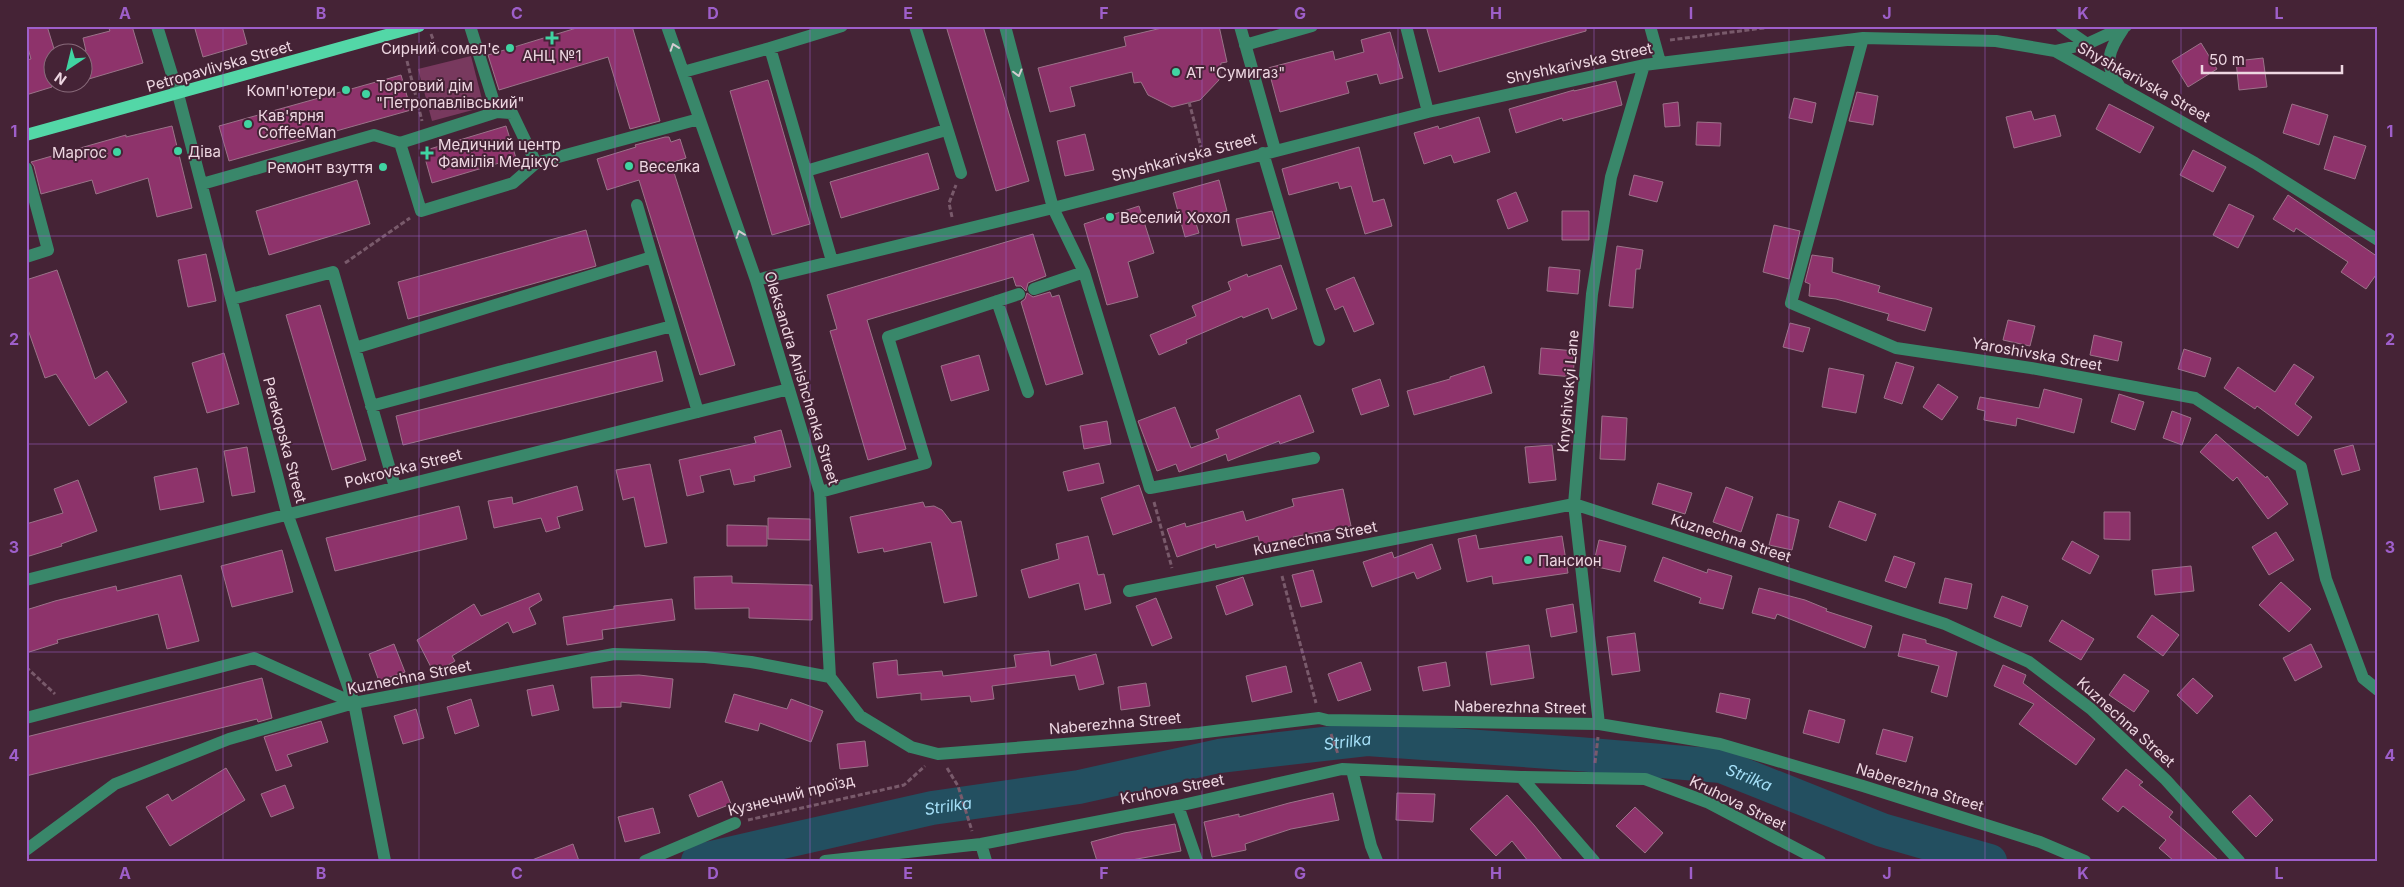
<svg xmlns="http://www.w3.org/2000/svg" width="2404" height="887" viewBox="0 0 2404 887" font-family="Inter,sans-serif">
<rect width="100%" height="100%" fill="#452336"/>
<path fill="#78395e" d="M471,56L484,107L432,121L418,69Z"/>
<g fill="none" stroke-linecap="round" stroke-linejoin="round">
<path stroke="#234f60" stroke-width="34" id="s1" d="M698,861L932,808L1079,787L1219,756L1367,739L1578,754L1721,766L1882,830L1990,861"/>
</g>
<path fill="#8e336b" stroke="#9b7389" d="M26,26H47L55,52H52V87L26,95V60L31,59L26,41Z
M108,26H132L143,63L82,81V52L86,51L83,38L110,31Z
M203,26H242L247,44L203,57L195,29Z
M583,26H632L660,121L630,129L608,57L499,90L488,55Z
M946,26H983L1029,181L996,191Z
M1170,26H1219L1227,62L1221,63L1219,80L1200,100L1172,107L1148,95L1141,82L1134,83L1132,72L1070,87L1075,106L1050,112L1038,68L1126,46L1124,37Z
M1426,26H1586V31L1439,72Z
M1390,32L1403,78L1380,84L1377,74L1346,82L1349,93L1280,112L1268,68L1333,51L1335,60L1364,52L1361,40Z
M2201,43L2217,69L2188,87L2172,61Z
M2263,58L2267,87L2239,90L2236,61Z
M401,75L411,110L229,161L219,126Z
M768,80L810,224L772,235L730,91Z
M1616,81L1622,105L1563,121L1562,118L1516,133L1509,109L1574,90V91Z
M1857,92L1878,96L1873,125L1849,121Z
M1794,98L1816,103L1812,123L1789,118Z
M1678,102L1680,126L1665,127L1663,104Z
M2109,104L2154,127L2140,153L2096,129Z
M2292,104L2328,115L2319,145L2283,133Z
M2031,111L2034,120L2055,115L2061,136L2014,148L2006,117Z
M1479,117L1490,152L1454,163L1451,155L1424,164L1414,133L1438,126L1439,129Z
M1697,122L1721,123L1720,146L1696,145Z
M172,126L192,208L157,217L148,178L96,194L92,180L41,194L34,166L31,162L126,135V137Z
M506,126L516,158L432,183L423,151Z
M1085,134L1094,170L1065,176L1057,141Z
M2334,136L2366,146L2355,179L2324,169Z
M665,137H669L671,142L680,139L686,158L671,163L735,365L700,375L639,180L607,190L597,159L636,147L635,145Z
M1359,147L1373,202L1384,199L1392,226L1365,234L1351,186L1340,189L1338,182L1289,195L1282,169Z
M2193,150L2226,167L2213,192L2180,175Z
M928,153L939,189L841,218L830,182Z
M1634,175L1663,182L1657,202L1629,195Z
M357,180L370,224L269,255L256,211Z
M1219,180L1227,211L1195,220L1199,233L1185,237L1173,193Z
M1516,192L1528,221L1508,229L1497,200Z
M2288,195L2378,257V272L2366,289L2341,272L2348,262L2296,228L2294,232L2273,219Z
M2229,204L2254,216L2238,248L2213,235Z
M1139,206L1154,253L1128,262L1138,297L1107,305L1084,224Z
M1272,211L1280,238L1242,246L1236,219Z
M1562,211H1589V240H1562Z
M1774,225L1800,231L1789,279L1763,272Z
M586,230L596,266L408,319L398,282Z
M1033,234L1046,276L1028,283L1026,291L1021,286H1016L1013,277L867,320L906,449L868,460L830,331L837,329L827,295Z
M1617,246L1643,250L1640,269H1636L1633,308L1609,306Z
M206,254L216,301L188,307L178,260Z
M1812,255L1833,258L1832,272L1880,286L1878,292L1932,308L1925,331L1887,320L1889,314L1836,299L1809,296L1810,284L1805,282Z
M1281,265L1297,309L1272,319L1268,308L1243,318L1242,316L1186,340L1187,343L1159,355L1150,335L1196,316L1192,306L1231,290L1228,282L1247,274L1248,277Z
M1549,267L1580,270L1578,294L1547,291Z
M57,270L95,379L107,371L127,402L89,426L56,374L45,378L26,324V280Z
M1354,277L1374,324L1354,332L1343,306L1335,310L1326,289Z
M1050,292L1052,297L1059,295L1083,374L1046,385L1021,302L1025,299L1027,293L1033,297Z
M320,305L366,460L332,470L286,315Z
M2008,320L2035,326L2030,346L2003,340Z
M1790,323L1810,328L1803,352L1783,347Z
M2094,335L2122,342L2118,361L2090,355Z
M1541,348L1575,351L1573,377L1539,374Z
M2184,349L2211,358L2205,377L2178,369Z
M656,351L663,381L403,445L396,416Z
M224,353L239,404L207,413L192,363Z
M979,355L989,390L951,401L941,366Z
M1896,362L1914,367L1902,404L1884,398Z
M2294,364L2314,377L2295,404L2312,417L2298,436L2257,406L2255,409L2224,388L2238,367L2275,392Z
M1484,366L1492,393L1414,415L1407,391L1450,379V377Z
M1829,368L1864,375L1856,413L1822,407Z
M1380,379L1389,406L1361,415L1352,389Z
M1938,384L1958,397L1942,420L1923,407Z
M2044,389L2082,399L2074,433L2017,418L2016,426L1984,420L1985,411L1977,409L1980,397L2039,408Z
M2119,394L2144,402L2135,430L2111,422Z
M1300,395L1314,432L1280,444L1279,441L1228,461L1226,454L1179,472L1176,464L1157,471L1138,421L1175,407L1191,448L1219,438L1216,430Z
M2172,411L2191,418L2182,445L2163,438Z
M1602,416L1627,418L1625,460L1600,459Z
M1107,421L1111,444L1084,449L1080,426Z
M781,430L791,467L754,476L755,481L734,485L730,469L700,476L704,492L687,496L679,460L756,443L754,437Z
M2216,434L2266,478L2267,476L2288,504L2268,519L2237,477L2233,481L2200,452Z
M1552,445L1556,480L1529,483L1525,447Z
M2353,445L2360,470L2342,475L2334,450Z
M247,447L255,492L232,496L224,451Z
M1099,463L1104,483L1068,491L1063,472Z
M650,464L667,543L645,547L634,497L623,500L616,470Z
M197,468L204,502L160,510L154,477Z
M78,480L97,531L61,544L62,546L26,557V524L63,513L54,489Z
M1658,483L1692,493L1685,514L1652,504Z
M1139,485L1152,522L1113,535L1101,498Z
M577,486L583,510L557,517L560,528L546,532L541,518L494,528L488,501L512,497L513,504Z
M1726,487L1753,497L1741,532L1713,522Z
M1343,489L1351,526L1293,537L1295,542L1262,552L1258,536L1216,548L1215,544L1177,557L1167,529L1185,523L1186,527L1243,511L1246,521L1294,506L1292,499Z
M1839,501L1876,514L1866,541L1829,527Z
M923,502L925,507L934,506L942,510L952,523L961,521L977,596L944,603L931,542L884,552L883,548L858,553L850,517Z
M459,506L467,539L335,571L326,538Z
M2104,512H2130V540L2104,539Z
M1777,514L1799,520L1792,550L1769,545Z
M768,518L810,519V540L768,539Z
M727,525L767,526V546H727Z
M2276,532L2294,560L2269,575L2252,547Z
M1476,535L1479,549L1562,536L1568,573L1493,584L1492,576L1467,582L1458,539Z
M1088,536L1098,575L1104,574L1111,603L1085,610L1079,583L1029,598L1021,570L1059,559L1056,544Z
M1599,540L1626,546L1620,572L1593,566Z
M2072,541L2099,556L2090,574L2062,559Z
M1432,544L1441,569L1417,579L1414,572L1372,587L1363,562L1392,552L1394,558Z
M282,550L293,592L232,607L221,566Z
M1894,556L1915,563L1906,588L1885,581Z
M1663,557L1707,573L1708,569L1732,576L1723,609L1699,603L1701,598L1654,581Z
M2191,566L2194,591L2155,595L2152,570Z
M1313,570L1322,602L1301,607L1292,575Z
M181,575L199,641L167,649L158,614L57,640L58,643L26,653V610L55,601L116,586L117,591Z
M732,576V583L812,585V620L749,618V608L695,609L694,577Z
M1243,577L1253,605L1226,615L1216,586Z
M1945,578L1972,584L1967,609L1939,603Z
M2281,582L2311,609L2289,632L2259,605Z
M1759,588L1805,600L1827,609L1826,611L1872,626L1865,648L1777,614L1775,619L1752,613Z
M539,593L542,600L529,608L536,624L513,633L508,622L452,656L455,661L434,673L417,640L474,604L481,616Z
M2002,596L2028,606L2021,627L1994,617Z
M1156,598L1172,638L1152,646L1136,606Z
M672,599L675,620L602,630L603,639L567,645L563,617L614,609V606Z
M1573,604L1577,632L1551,637L1546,609Z
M2152,615L2179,635L2163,656L2137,637Z
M2062,620L2094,639L2081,660L2049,641Z
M1635,633L1640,671L1612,675L1607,637Z
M1903,634L1926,640V643L1957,652L1947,697L1931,692L1939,666L1898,656Z
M394,644L405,672L379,681L369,654Z
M2311,644L2322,667L2295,681L2283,658Z
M1529,645L1534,678L1491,685L1486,652Z
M1049,651L1051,666L1096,654L1104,684L1079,690L1075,675L992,686L994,699L971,702L970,696L921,700V693L877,698L873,663L897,660L898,675L942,671L943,676L1016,667L1014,655Z
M1361,662L1371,690L1338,701L1328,674Z
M1446,662L1450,686L1423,691L1418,667Z
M2003,665L2026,675L2023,683L2095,739L2076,765L2019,724L2034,704L1994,686Z
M1286,666L1292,692L1252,702L1246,676Z
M2124,674L2149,691L2134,712L2109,695Z
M639,675L673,679L670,708L621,702V707L593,708L591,677Z
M262,678L272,718L258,722L257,719L26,776V737Z
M2193,678L2213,696L2197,714L2177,695Z
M1146,683L1150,706L1121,710L1118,687Z
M553,685L559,710L532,716L527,690Z
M1720,693L1750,699L1746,719L1716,712Z
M734,694L787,709L791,699L823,711L811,742L760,723L758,731L725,722Z
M471,699L479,726L455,734L447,707Z
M416,709L424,738L403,744L394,716Z
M1809,710L1845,720L1839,743L1803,733Z
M321,721L328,742L287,755L292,766L276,771L264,737Z
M1883,729L1913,737L1906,762L1876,754Z
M865,741L868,766L840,769L837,744Z
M226,768L245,800L170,846L146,807L168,794L172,801Z
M2126,769L2143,782L2139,785L2173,812L2169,817L2219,861H2174L2159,848L2166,840L2123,806L2118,812L2102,799Z
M722,781L731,804L698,817L689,795Z
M285,785L294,808L271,817L261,794Z
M1333,793L1339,820L1291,829L1245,844L1246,850L1212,857L1204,822L1239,814V817L1289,803Z
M1397,793L1435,794L1433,822L1396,820Z
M1507,795L1534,825L1563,861H1528L1512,841L1496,856L1470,829Z
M2250,795L2273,820L2256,837L2232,812Z
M1635,807L1663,833L1645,853L1616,826Z
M653,808L660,833L625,842L618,817Z
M1175,824L1181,851L1126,861H1097L1091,842L1124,833Z
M573,844L579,861H532V860Z"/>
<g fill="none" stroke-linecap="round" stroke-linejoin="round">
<path stroke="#795a6b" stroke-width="3" stroke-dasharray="5 2.5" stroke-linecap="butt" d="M431,34L438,52
M1670,40L1779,26
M407,61L422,121
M1189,102L1201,147
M952,217L949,203L956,185
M345,263L410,218
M1154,502L1172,568
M1282,576L1316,703
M26,667L55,694
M1331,734L1338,754
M1595,763L1598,737
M947,768L958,786L972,831
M748,820L904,785L925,766"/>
<path stroke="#39876a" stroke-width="12" d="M157,26L178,94L287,513L354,703L385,861
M470,26L497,112L512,113L536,163L699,119
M667,26L756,280L820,492L830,677L860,716L911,747L938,754L1190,734L1319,718L1327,720L1599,724L1720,744L1863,786L2040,842L2085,861
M915,26L961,173
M1005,26L1053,208L1084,272L1150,488L1314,458
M1240,26L1275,150
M1406,26L1428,112
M1650,26L1660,62
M2061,26L2087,44
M1863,38L1791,303L1896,348L2031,368L2195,398L2301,467L2326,579L2363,678L2378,690
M1245,45L1312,26
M770,48L842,26
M2055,51L2087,44L2126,26
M683,72L770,48L832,261
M2120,87C2103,64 2108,51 2123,29
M497,112L400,143L421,211L513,183L536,163
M1263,153L1319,340
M26,168L48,250L26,257
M806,171L946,130
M202,184L374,135L400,143
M637,205L698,412
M756,280L1053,208L1428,112L1644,65L1863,38L1996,41L2055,51L2255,163L2378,240
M1034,289L1084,272
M232,299L333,272L395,487
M997,301L1028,392
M355,348L652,257
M371,406L672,326
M820,492L926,463L888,337L1019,294
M26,580L789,389
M1129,591L1574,504L1945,624L2029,662L2091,709L2166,780L2239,861
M26,718L254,658L354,703
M1599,724L1574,504L1592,294L1611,177L1644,65
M1352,770L1371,846L1377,861
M1521,777L1645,779L1707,802L1820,861
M1178,806L1197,861
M981,844L986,861
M26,850L115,784L229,739L354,703L614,654L705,657L751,662L830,677
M645,861L735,823
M825,861L981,844L1178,806L1342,769L1521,777L1594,861"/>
<path stroke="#53d7a7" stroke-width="12" d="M26,135L419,26"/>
</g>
<defs><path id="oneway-chevron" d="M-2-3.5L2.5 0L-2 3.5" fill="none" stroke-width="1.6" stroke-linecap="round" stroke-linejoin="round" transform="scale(1.25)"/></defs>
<g stroke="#d3cbd0">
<use href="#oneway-chevron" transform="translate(674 47) rotate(-109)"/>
<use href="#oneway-chevron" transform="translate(1018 73) rotate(75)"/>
<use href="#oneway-chevron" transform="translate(740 234) rotate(-109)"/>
</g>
<path fill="none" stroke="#9e5fca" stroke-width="1" stroke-opacity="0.55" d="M223,26V861M419,26V861M615,26V861M810,26V861M1006,26V861M1202,26V861M1398,26V861M1594,26V861M1789,26V861M1985,26V861M2181,26V861M26,236H2378M26,444H2378M26,652H2378"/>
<g fill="#40d4a2" stroke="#452336" stroke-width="2">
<path d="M549.5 30.5h5v5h5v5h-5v5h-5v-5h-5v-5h5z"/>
<circle cx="510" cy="48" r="5"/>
<circle cx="1176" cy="72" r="5"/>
<circle cx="346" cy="90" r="5"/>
<circle cx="366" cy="94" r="5"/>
<circle cx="248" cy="124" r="5"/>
<circle cx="178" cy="151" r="5"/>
<circle cx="117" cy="152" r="5"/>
<path d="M424.5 145.5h5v5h5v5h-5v5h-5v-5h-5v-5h5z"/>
<circle cx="629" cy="166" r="5"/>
<circle cx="383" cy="167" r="5"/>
<circle cx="1110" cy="217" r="5"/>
<circle cx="1528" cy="560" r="5"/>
</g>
<g text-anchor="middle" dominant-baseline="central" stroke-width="4" stroke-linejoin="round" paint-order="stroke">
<g font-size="15" fill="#eed7e2" stroke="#452336" text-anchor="start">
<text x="500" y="48" text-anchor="end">Сирний сомел'є</text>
<text x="552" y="55" text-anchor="middle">АНЦ №1</text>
<text x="1186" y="72">АТ "Сумигаз"</text>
<text x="376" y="85">Торговий дім<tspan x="376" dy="17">"Петропавлівський"</tspan></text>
<text x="336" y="90" text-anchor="end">Комп'ютери</text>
<text x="258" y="115">Кав'ярня<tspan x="258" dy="17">CoffeeMan</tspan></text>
<text x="438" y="144">Медичний центр<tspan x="438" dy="17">Фамілія Медікус</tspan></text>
<text x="188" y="151">Діва</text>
<text x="107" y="152" text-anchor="end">Маргос</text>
<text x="639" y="166">Веселка</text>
<text x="373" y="167" text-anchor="end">Ремонт взуття</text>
<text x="1120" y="217">Веселий Хохол</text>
<text x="1538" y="560">Пансион</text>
</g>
<g font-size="15" fill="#eed7e2" stroke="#452336">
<text transform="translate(1579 63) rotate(-12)">Shyshkarivska Street</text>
<text transform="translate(219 66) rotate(-16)">Petropavlivska Street</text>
<text transform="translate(2144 82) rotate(29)">Shyshkarivska Street</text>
<text transform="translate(1184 157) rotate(-15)">Shyshkarivska Street</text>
<text transform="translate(2037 354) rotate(10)">Yaroshivska Street</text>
<text transform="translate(802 378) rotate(73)">Oleksandra Anishchenka Street</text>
<text transform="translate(1568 391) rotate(-85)">Knyshivskyi Lane</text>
<text transform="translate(285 440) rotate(75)">Perekopska Street</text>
<text transform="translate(403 468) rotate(-14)">Pokrovska Street</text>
<text transform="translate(1315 538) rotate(-11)">Kuznechna Street</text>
<text transform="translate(1731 538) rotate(18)">Kuznechna Street</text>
<text transform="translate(409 677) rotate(-11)">Kuznechna Street</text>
<text transform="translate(1520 707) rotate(1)">Naberezhna Street</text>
<text transform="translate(2126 722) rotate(42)">Kuznechna Street</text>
<text transform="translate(1115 723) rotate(-5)">Naberezhna Street</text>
<text transform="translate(1920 787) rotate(17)">Naberezhna Street</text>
<text transform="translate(1172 789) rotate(-11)">Kruhova Street</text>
<text transform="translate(791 795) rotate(-14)">Кузнечний проїзд</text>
<text transform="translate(1738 803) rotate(26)">Kruhova Street</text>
</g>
<g font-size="16" font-style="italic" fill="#a5dff7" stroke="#452336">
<text stroke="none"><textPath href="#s1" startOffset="661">Strilka</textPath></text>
<text stroke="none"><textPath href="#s1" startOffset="1066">Strilka</textPath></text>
<text stroke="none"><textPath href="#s1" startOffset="256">Strilka</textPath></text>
</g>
</g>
<rect width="2404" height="887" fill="none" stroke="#452336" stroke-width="55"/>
<g transform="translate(68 68) rotate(215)"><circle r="24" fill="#452336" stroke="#896b7b"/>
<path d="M0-4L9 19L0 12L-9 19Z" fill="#40d4a2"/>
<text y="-8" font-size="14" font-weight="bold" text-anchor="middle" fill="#eed7e2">N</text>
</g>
<path d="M2202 65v8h140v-8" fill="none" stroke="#eed7e2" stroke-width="2.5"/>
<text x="2209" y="65" font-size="15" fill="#eed7e2" stroke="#452336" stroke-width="4" paint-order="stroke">50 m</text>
<rect x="28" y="28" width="2348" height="832" fill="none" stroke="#9e5fca" stroke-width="2"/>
<g font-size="16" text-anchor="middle" font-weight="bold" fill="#9e5fca">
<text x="125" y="19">A</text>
<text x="321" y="19">B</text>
<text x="517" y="19">C</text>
<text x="713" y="19">D</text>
<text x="908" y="19">E</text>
<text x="1104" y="19">F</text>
<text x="1300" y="19">G</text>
<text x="1496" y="19">H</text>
<text x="1691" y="19">I</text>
<text x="1887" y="19">J</text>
<text x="2083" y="19">K</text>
<text x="2279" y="19">L</text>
<text x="14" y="137">1</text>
<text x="2390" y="137">1</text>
<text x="14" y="345">2</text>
<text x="2390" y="345">2</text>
<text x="14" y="553">3</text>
<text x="2390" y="553">3</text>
<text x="14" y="761">4</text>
<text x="2390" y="761">4</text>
<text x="125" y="879">A</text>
<text x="321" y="879">B</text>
<text x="517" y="879">C</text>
<text x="713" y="879">D</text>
<text x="908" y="879">E</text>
<text x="1104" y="879">F</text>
<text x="1300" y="879">G</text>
<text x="1496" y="879">H</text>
<text x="1691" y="879">I</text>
<text x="1887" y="879">J</text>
<text x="2083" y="879">K</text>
<text x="2279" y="879">L</text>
</g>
</svg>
